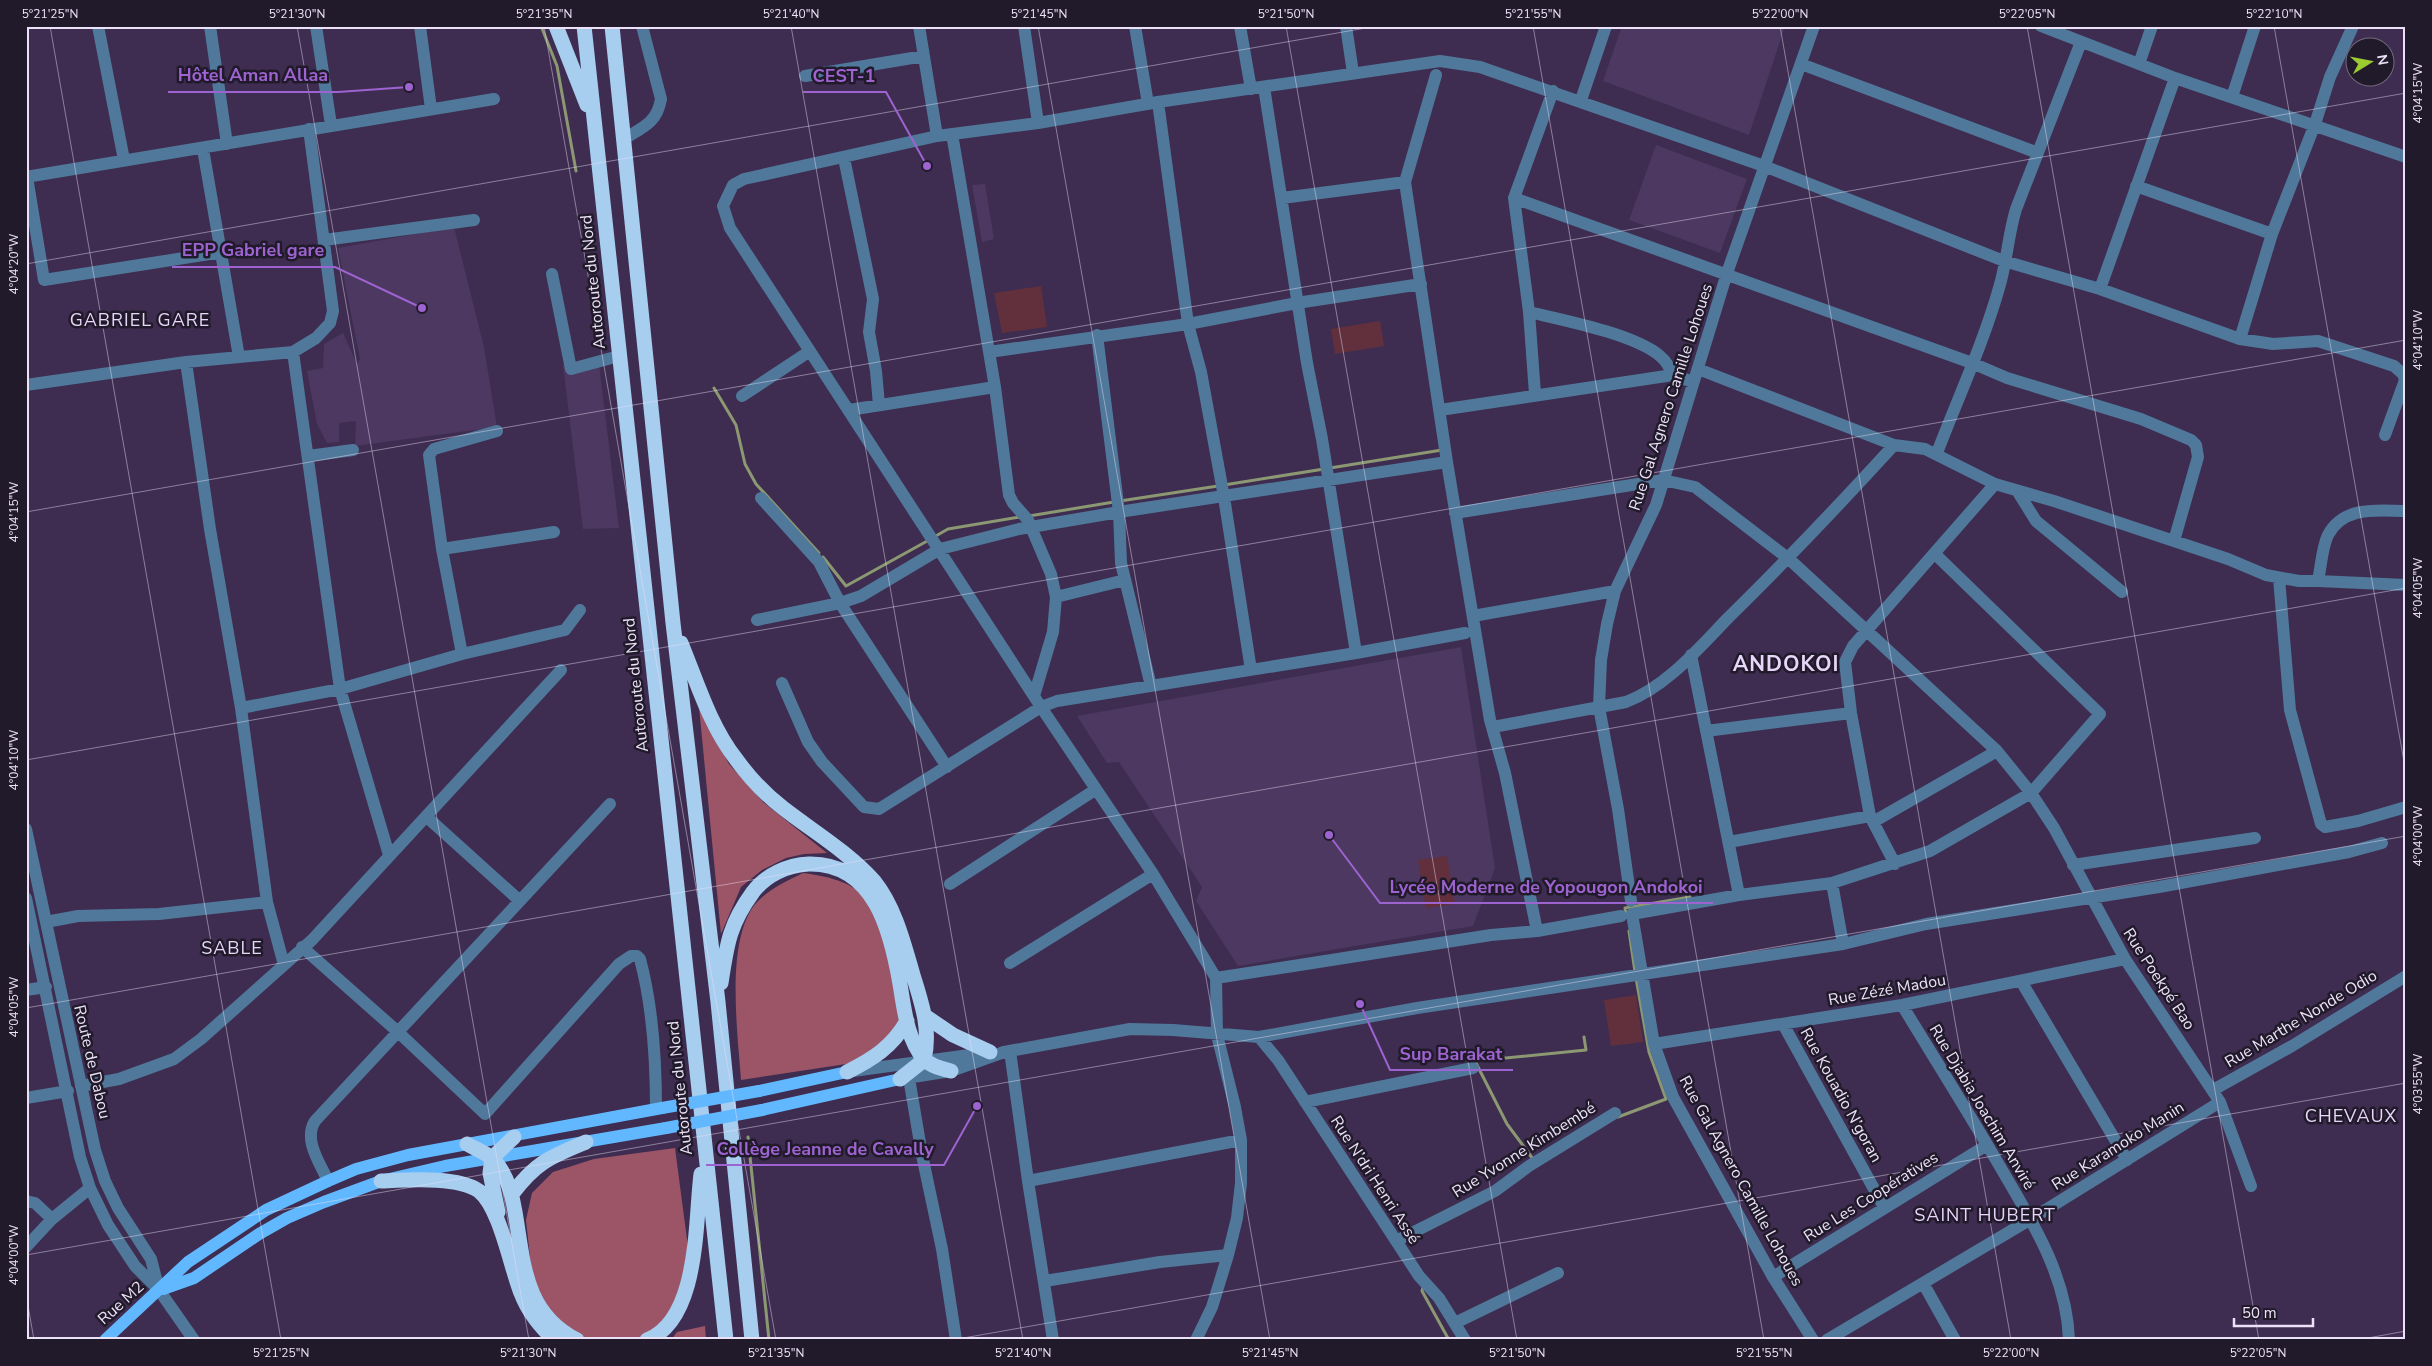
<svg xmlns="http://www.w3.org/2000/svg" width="2432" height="1366" viewBox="0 0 2432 1366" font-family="'Nunito Sans',sans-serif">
<rect width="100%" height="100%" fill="#3e2d50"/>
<path fill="#4c3860" d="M1622,26H1785L1749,135L1603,81Z
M1656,145L1747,179L1720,253L1629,220Z
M985,184L994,239L982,242L972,185Z
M454,227L484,347L497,427L355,446L356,421L339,423V442L327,443L317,424L307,371L323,368L324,344L343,333L357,364L360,359L338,248Z
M598,356L619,528L583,529L563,365Z
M1461,647L1495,868L1473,926L1238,966L1196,901L1202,887L1119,762L1107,763L1077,716Z"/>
<path fill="#62303d" d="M1041,286L1047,327L1002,333L994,293Z
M1380,321L1384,346L1335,354L1331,329Z
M1447,856L1455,904L1426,908L1418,860Z
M1636,995L1643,1042L1611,1046L1604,1000Z"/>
<path fill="#9c5566" d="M699,707L729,764L763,802L827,853L804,854L786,858L762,870L741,887L721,934Z
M803,873C867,881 878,903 890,962C895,983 899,1002 899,1023L872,1055L846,1064L741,1080C738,1034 724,936 758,901C771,888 787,881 803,873Z
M675,1148L688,1247L684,1279L671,1314L647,1336L634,1340H589L582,1337L560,1324L533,1285L526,1220L532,1193L553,1172L594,1159Z
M705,1326L706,1340H671L677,1332Z"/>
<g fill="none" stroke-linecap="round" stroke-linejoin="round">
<path stroke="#8b9872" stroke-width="3" d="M541,26L557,66L576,171
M714,388L736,425L745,464L756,484L819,553
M1330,468L1442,450
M1224,485L1324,469
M1120,501L1218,486
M1029,516L1114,502
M934,537L948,529L1020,517
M823,557L846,586L929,540
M1626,915L1625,908L1690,897
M1629,931L1635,972
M1618,1117L1666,1099L1649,1052L1636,978
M748,1137L769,1340
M1533,1159L1507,1124L1475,1061L1586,1050L1584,1037
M1423,1287L1422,1291L1449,1340"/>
<path stroke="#50789b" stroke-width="12" d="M98,26L124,160
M210,26L227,144
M316,26L331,125
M420,26L431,109
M919,26L937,136
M1024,26L1038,123
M1135,26L1148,104
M1240,26L1251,89
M1346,26L1353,73
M2041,26L2175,78L2406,157
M1801,64L2038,153
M2139,64L2152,26
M1436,75L1405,182L1447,462L1490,720L1505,773L1537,931
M805,76L924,56
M1264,87L1307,363L1322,439L1356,653
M2232,97L2255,26
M1581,100L1606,26
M1158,102L1188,324L1201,372L1224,497L1251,670
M952,134L995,387L1009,495L1013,503L1028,520L1051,574L1056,597L1053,632L1034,696
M624,139C643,127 657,123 661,99L642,26
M203,149L239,357
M844,158L873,299L869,332L876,371L879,405
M26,177L494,99
M27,177L44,280L222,252
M2136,186L2272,234L2315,124L2330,77L2353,26
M1282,198L1405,182
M1514,198L1972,363L2007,378L2141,419L2191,440L2196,445L2198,457L2174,541
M324,240L474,220
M552,274L571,369L619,356
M2100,289L2175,78
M1529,312C1563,320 1634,334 1660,356C1666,361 1670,368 1673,375
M1097,335L1119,512L1121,563L1151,686
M2240,339L2272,234
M293,352L340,689L389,855
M989,352L1188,324L1297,303L1421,284
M186,362L210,529L241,708L267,902L284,965
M1698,369L1894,445L1925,449L1995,484L2054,501L2228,559L2266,575L2299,581H2318C2321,567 2322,547 2328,535C2344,505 2378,511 2406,511
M26,385L186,362L293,352L316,338L330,323L333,311L309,129
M1535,394L1529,312L1514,198L1553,91
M742,396L810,351
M849,410L995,387
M1440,410L1673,375L1693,382
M1937,453C1958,398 1983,344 1999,288C2007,262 2008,235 2016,209L2081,42
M308,456L353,450
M2018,492L2036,521L2122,592
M761,498L819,562L840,603L947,767
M1455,513L1663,480L1695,487L1789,559L1997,751L2031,793L2054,828L2125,959L2220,1102L2251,1186
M442,549L554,532
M2279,578L2290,710L2321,824L2325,827L2358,821L2406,807
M2318,581L2406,585
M1056,597L1125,580
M1473,616L1615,591
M757,620L840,603L861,596L940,549L1019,529L1119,512L1447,462
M462,654L442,549L429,455L434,449L497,431
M1691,655L1739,895
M782,683L808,742L822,762L864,807L879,809L1041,707L1057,701L1356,653L1465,633
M241,708L340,689L462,654L565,630L580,610
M1493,727L1626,702C1666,687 1698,649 1728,618C1785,562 1840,504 1894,445
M1706,731L1851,713
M427,815L429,819L520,901
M1873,822L1997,751
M26,829L95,1150L105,1181L118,1208L151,1259L159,1290
M1729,842L1870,816
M1895,864L1870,816L1851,713L1845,662L1853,646L1995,484
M2073,865L2255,838
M1832,883L1843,944
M950,884L1095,790
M26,898L80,1157L90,1188L108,1225L135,1266L159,1290L194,1340
M1631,901L1618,809L1599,707L1601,660L1607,624L1615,591L1656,505L1727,273L1814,26
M46,922L78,916L159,914L267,902
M302,947L397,1031L485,1114L619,964L631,956H637L640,959C653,1007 656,1060 656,1109
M1010,963L1153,874
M1216,978L1491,935L1537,931L1621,916
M2021,981L2127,1160
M26,990L46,987
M1902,1005C1933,1056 1965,1107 1995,1158C2028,1215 2067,1273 2069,1340
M1783,1024L1884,1207
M1259,1037L1278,1060L1419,1276L1439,1298L1465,1340
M1654,1044L1902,1005L2125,959
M1010,1051L1028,1181L1053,1340
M853,1071L991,1052
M909,1078L922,1155L942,1249L956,1340
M900,1079L951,1071L1004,1052L1130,1029L1173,1030L1259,1037L1417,1008L1843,944L1926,924L2159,887L2349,852L2382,843
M81,1086L119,1079L174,1059L201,1039L312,940L561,670
M2213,1090L2292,1046L2406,976
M26,1098L68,1091
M1305,1102L1473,1068
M328,1181C320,1163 303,1140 315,1121L610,804
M1028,1181L1241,1140
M26,1201L35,1203L52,1219
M1396,1241L1495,1191L1529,1166L1615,1113
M26,1247L52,1219L90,1188
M1773,1277L1987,1145
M1045,1281L1160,1262L1228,1255
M1923,1283L1955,1340
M1455,1323L1558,1273
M1196,1340L1212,1307L1228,1255L1237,1218L1241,1183V1140L1235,1107L1217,1035L1216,978L1153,874L1041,707L730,228L723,206L733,185L744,179L937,136L1038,123L1158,102L1440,61L1480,67L1764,166L2004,261L2100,289L2240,339L2273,344L2318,341L2394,366L2403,374L2405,380L2385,435
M1813,1340L1773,1277L1673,1097L1654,1044L1632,914L1739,895L1832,883L1930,851L2031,793L2100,714L1935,554
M1827,1340L2031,1219L2220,1102"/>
<path stroke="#62b8ff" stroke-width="12" d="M759,1091L847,1072
M762,1110L900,1079
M163,1289L194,1278L259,1234L287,1218L324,1202L381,1181L445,1166L666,1128
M105,1340L188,1262L266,1210L328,1181L356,1169L408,1155L662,1108"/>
<path stroke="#a7cdef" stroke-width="15" d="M556,26L587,105
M584,26L726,1340
M612,26L673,623L718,1002L752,1340
M681,643C697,682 710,726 736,759C749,777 766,795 783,808C814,832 848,852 874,881C895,907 904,944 913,975C922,1004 931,1029 924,1060L900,1079
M721,983C727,944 729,925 753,892C766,875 787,865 809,864C875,863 891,932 900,984C904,1008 907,1040 924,1059C930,1066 943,1069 951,1071
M925,1016L953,1035L990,1052
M847,1072C873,1059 892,1047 907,1021
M467,1144C475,1149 487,1153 494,1160C507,1174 512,1193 515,1212C524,1264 524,1313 577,1340
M381,1181C406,1180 458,1176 479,1191C500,1207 511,1269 521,1293C528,1312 540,1326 554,1340
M512,1194C536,1162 550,1157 586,1142
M498,1212L490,1173L492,1158L514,1137
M647,1340C700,1319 695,1220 701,1174"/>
<path stroke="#62b8ff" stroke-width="12" d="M662,1108L759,1091
M666,1128L762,1110"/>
</g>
<path fill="none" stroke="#ece2f8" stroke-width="1" stroke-opacity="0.45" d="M50,26L281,1340M297,26L529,1340M544,26L776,1340M791,26L1023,1340M1038,26L1270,1340M1286,26L1517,1340M1533,26L1764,1340M1780,26L2011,1340M2027,26L2259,1340M2274,26L2406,773M26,264L1377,26M26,512L2406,93M26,760L2406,340M26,1008L2406,588M26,1255L2406,836M26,1294L34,1340M952,1340L2406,1083M2357,1340L2406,1331"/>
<g text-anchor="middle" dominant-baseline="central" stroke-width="5" stroke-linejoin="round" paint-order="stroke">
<g font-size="16" fill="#ece2f8" stroke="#211a2a">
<text transform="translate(593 282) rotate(-96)">Autoroute du Nord</text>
<text transform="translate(1671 397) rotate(-72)">Rue Gal Agnero Camille Lohoues</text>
<text transform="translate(636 685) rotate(-96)">Autoroute du Nord</text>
<text transform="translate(2159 979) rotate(57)">Rue Poekpé Bao</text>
<text transform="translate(1887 990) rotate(-10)">Rue Zézé Madou</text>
<text transform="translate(2301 1019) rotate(-31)">Rue Marthe Nonde Odio</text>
<text transform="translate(92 1062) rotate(77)">Route de Dabou</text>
<text transform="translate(680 1088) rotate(-96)">Autoroute du Nord</text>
<text transform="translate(1841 1095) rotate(61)">Rue Kouadio N’goran</text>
<text transform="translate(1982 1107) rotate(59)">Rue Djabia Joachim Anviré</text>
<text transform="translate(2118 1146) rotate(-32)">Rue Karamoko Manin</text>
<text transform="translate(1524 1150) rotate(-32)">Rue Yvonne Kimbembé</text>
<text transform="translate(1375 1180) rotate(57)">Rue N’dri Henri Assé</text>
<text transform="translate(1741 1181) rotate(61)">Rue Gal Agnero Camille Lohoues</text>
<text transform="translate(1871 1197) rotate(-32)">Rue Les Coopératives</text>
<text transform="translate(121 1303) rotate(-42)">Rue M2</text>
</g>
<g font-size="18" letter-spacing="1" fill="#e6d6fa" stroke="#211a2a">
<text x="140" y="320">GABRIEL GARE</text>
<text x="232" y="948">SABLE</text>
<text x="2351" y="1116">CHEVAUX</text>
<text x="1985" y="1215">SAINT HUBERT</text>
</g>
<g font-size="21" font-weight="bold" letter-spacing="1" fill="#e6d6fa" stroke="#211a2a">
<text x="1786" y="664">ANDOKOI</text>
</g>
</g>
<path fill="none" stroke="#9d63d0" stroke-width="2" d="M409 87L338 92H168M927 166L886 92H803M422 308L335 267H172M1329 835L1380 903H1713M1360 1004L1390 1070H1513M977 1106L944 1165H706"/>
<g fill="#9d63d0" stroke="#211a2a" stroke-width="2">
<circle cx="409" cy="87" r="5"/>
<circle cx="927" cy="166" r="5"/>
<circle cx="422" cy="308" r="5"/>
<circle cx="1329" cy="835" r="5"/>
<circle cx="1360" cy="1004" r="5"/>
<circle cx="977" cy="1106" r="5"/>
</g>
<g font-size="18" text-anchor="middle" font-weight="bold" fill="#9d63d0" stroke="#211a2a" stroke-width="5" stroke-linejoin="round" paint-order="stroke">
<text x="253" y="81">Hôtel Aman Allaa</text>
<text x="844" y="82">CEST-1</text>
<text x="253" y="256">EPP Gabriel gare</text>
<text x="1546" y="893">Lycée Moderne de Yopougon Andokoi</text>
<text x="1451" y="1060">Sup Barakat</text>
<text x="825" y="1155">Collège Jeanne de Cavally</text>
</g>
<rect width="2432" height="1366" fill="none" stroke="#211a2a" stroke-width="55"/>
<g transform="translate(2370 62) rotate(80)"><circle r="24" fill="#211a2a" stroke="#726a7c"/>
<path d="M0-4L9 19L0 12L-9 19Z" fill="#9cca31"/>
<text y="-8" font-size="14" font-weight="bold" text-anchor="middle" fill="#ece2f8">N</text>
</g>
<path d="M2234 1318v8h79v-8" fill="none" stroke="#ece2f8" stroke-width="2.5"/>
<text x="2242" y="1318" font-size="15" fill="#ece2f8" stroke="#211a2a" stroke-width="4" paint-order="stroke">50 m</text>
<rect x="28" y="28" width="2376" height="1310" fill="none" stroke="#ece2f8" stroke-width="2"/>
<g font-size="12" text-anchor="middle" fill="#ece2f8">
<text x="50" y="18">5°21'25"N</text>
<text x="297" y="18">5°21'30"N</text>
<text x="544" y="18">5°21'35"N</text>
<text x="791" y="18">5°21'40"N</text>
<text x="1039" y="18">5°21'45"N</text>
<text x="1286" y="18">5°21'50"N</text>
<text x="1533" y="18">5°21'55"N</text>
<text x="1780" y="18">5°22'00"N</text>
<text x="2027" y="18">5°22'05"N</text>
<text x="2274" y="18">5°22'10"N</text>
<text transform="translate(2418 93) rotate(-90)" y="4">4°04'15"W</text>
<text transform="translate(14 264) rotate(-90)" y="4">4°04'20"W</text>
<text transform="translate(2418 340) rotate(-90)" y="4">4°04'10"W</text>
<text transform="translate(14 512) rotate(-90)" y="4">4°04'15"W</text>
<text transform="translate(2418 588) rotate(-90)" y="4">4°04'05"W</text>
<text transform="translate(14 760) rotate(-90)" y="4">4°04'10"W</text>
<text transform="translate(2418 836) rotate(-90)" y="4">4°04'00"W</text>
<text transform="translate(14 1007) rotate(-90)" y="4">4°04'05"W</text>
<text transform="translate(2418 1084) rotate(-90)" y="4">4°03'55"W</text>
<text transform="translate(14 1255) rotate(-90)" y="4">4°04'00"W</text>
<text x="281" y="1357">5°21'25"N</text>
<text x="528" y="1357">5°21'30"N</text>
<text x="776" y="1357">5°21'35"N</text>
<text x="1023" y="1357">5°21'40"N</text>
<text x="1270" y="1357">5°21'45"N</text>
<text x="1517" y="1357">5°21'50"N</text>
<text x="1764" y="1357">5°21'55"N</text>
<text x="2011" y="1357">5°22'00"N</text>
<text x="2258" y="1357">5°22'05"N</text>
</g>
</svg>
